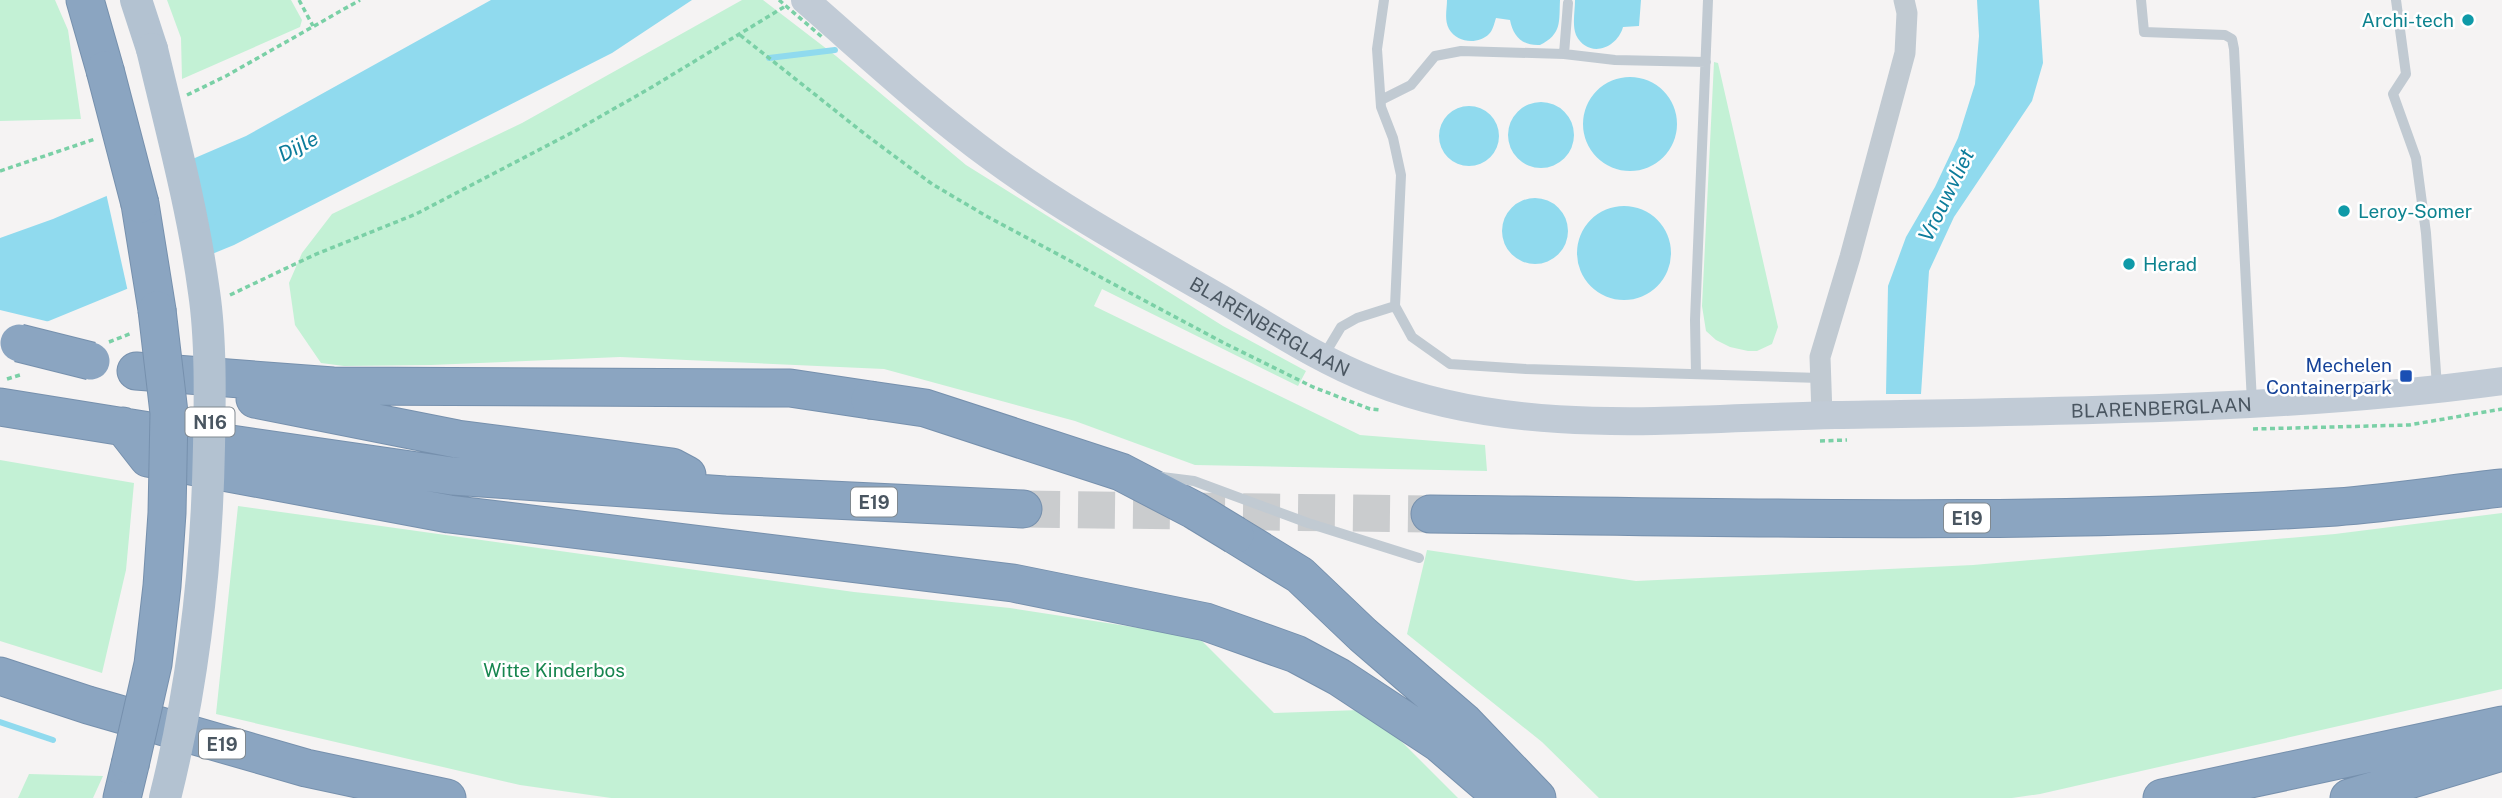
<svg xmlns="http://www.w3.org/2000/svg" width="2502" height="798" viewBox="0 0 2502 798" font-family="'Public Sans',sans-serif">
<rect width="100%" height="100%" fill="#f5f3f3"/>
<path fill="#c3f1d5" d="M0,0H55L68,30L81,119L0,121Z
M167,0H291L302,20L300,27L182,79L181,38Z
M742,0H763L836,56L966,165L1223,326L1306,371L1298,386L1102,289L1094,306L1360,435L1485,445L1487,471L1195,465L1075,421L884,369L620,357L431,365L344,366L321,363L295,325L289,283L302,253L332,214L522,123Z
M1714,62L1718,63L1778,327L1772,344L1757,351H1748L1730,347L1716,340L1706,331L1702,306Z
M0,460L134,483L126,570L102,673L0,641Z
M238,506L854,592L1010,608L1198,637L1274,713L1360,710L1383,723L1458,798H611L520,785L216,714Z
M2502,513V689L2040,794L2012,798H1599L1542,742L1407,634L1427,550L1636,581L1973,565L2335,534Z
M29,774L103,776L93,798H18Z"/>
<path fill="#90daee" d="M491,0H692L612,53L234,245L0,341V238L53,219L246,136Z
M1447,0H1560C1559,22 1562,34 1540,45C1522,46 1513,36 1510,20L1496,18C1494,24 1493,30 1489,34C1478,45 1457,43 1449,29C1444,20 1447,9 1447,0Z
M1575,0H1641L1639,26L1623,27C1617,49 1588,59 1576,35C1572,25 1575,11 1575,0Z
M1977,0H2039L2043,63L2032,101L1954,217L1929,271L1921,394H1886L1888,286L1906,237L1935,187L1958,138L1975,84L1979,36Z
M1583 124a47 47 0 1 1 94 0a47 47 0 1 1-94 0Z
M1508 135a33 33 0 1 1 66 0a33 33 0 1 1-66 0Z
M1439 136a30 30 0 1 1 60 0a30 30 0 1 1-60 0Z
M1502 231a33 33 0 1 1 66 0a33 33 0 1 1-66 0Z
M1577 253a47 47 0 1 1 94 0a47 47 0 1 1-94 0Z"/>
<path fill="#f5f3f3" d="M189,156L209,259L128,292L106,193Z
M0,310L54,323L0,345Z"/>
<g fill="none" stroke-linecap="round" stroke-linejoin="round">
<path stroke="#90daee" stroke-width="6" d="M769,58L835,50
M0,722L53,740"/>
<path stroke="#caccce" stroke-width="37" stroke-dasharray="37 18" stroke-linecap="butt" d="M1023,509L1430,514"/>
<defs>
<path id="highway" d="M85,0L105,70
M140,204L157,310
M136,371L333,386L790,388L870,400
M255,399L457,439L672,467L687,475
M0,407L224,443L452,476L725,495L1023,509
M123,426L148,458L449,514L1013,583L1206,622L1296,654L1339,677L1439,743L1503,798
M1430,514C1732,517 2034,526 2336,507C2391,503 2447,494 2502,488
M1235,535L1300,575L1363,635L1464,722L1537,798
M0,676L88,705L306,768L447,798
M122,798L130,765
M2162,798L2502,725
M2349,798L2502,752"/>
</defs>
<use href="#highway" stroke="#7690ad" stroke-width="39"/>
<path stroke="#7ad0a6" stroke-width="3.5" stroke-dasharray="5 3.5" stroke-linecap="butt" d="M299,0L313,26
M740,35L866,135L932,184L988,217L1224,343L1313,387L1370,409L1380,410
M187,95L226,76L360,0
M0,171L95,139
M230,295L314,255L416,214L575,131L652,87L784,7
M109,342L132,333
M7,379L23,374
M2253,429L2409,425L2502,409
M1820,441L1847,440"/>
<path stroke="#c1cad2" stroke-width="10" d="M2141,0L2144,32L2225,35L2232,39L2234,49L2252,402
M2396,0L2406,74L2393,94L2416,158L2426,233L2437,386
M1564,54L1568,3
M1381,100L1411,85L1435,56L1461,51L1564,54L1615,60L1706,62
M1395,306L1412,337L1450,364L1526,369L1820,378
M1323,357L1341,327L1357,318L1395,306L1401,175L1393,138L1381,107L1377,49L1384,0
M1696,374L1695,320L1708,0"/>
<path stroke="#c1cad2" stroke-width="21" d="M1822,415L1820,357L1850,257L1905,53L1907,13L1904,0"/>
<path stroke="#c1cbd6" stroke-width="28" id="s1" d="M805,0C867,54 927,110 994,159C1065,211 1144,254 1220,298C1270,327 1319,360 1373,381C1518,439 1683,418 1835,415C2057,411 2281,411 2502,381"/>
<path stroke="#b3c2d1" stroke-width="32" d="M136,0L152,49"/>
<use href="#highway" stroke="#8ba5c1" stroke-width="37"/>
<defs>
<path id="highway-bridge" d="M105,70L140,204
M19,343L91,361
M870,400L925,408L1121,472L1194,510L1235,535
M130,765L153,664L162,586L167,513L169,413L157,310"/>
</defs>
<use href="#highway-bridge" stroke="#7690ad" stroke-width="39" stroke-linecap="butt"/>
<path stroke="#7ad0a6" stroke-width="3.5" stroke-dasharray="5 3.5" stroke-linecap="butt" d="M779,0L822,37"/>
<path stroke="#c1cad2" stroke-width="10" d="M1162,477L1194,481L1308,523L1419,558"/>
<path stroke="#b3c2d1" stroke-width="32" d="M152,49C171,129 193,210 204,292C211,339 210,398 209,446C207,565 194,682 165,798"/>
<use href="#highway-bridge" stroke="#8ba5c1" stroke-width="37"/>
</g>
<g fill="#0f9aa8" stroke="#fff" stroke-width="2.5">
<circle cx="2468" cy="20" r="7"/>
<circle cx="2344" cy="211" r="7"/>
<circle cx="2129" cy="264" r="7"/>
</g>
<rect fill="#1a4fb4" stroke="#fff" stroke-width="2.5" x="2399" y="369" width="14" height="14" rx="3.5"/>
<g text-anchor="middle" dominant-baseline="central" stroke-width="5" stroke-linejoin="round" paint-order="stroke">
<g fill="#fff" stroke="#808990" stroke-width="2">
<rect x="185.5" y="407.5" width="49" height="29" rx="5"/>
<rect x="851" y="487.5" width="46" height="29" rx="5"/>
<rect x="1944" y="503.5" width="46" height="29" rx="5"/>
<rect x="199" y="729.5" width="46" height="29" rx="5"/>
</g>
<g font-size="18" font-weight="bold" fill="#4a5661">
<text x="210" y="422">N16</text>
<text x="874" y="502">E19</text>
<text x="1967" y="518">E19</text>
<text x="222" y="744">E19</text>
</g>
<g font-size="19" fill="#0d838f" stroke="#fff" text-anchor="start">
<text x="2454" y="20" text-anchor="end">Archi-tech</text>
<text x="2358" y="211">Leroy-Somer</text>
<text x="2143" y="264">Herad</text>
</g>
<g font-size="19" fill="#4a5661" stroke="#fff">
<text stroke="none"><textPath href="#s1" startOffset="570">BLARENBERGLAAN</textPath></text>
<text stroke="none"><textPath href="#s1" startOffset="1480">BLARENBERGLAAN</textPath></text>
</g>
<g font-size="19" fill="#164399" stroke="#fff" text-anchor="end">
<text x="2392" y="365">Mechelen<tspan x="2392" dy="22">Containerpark</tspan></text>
</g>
<g font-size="19" fill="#17864f" stroke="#fff">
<text x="554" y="670">Witte Kinderbos</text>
</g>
<g font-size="21" font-style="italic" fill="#0c7c9b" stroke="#fff">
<text transform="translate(298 146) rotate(-27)">Dijle</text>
<text transform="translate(1946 195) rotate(-64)">Vrouwvliet</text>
</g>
</g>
</svg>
